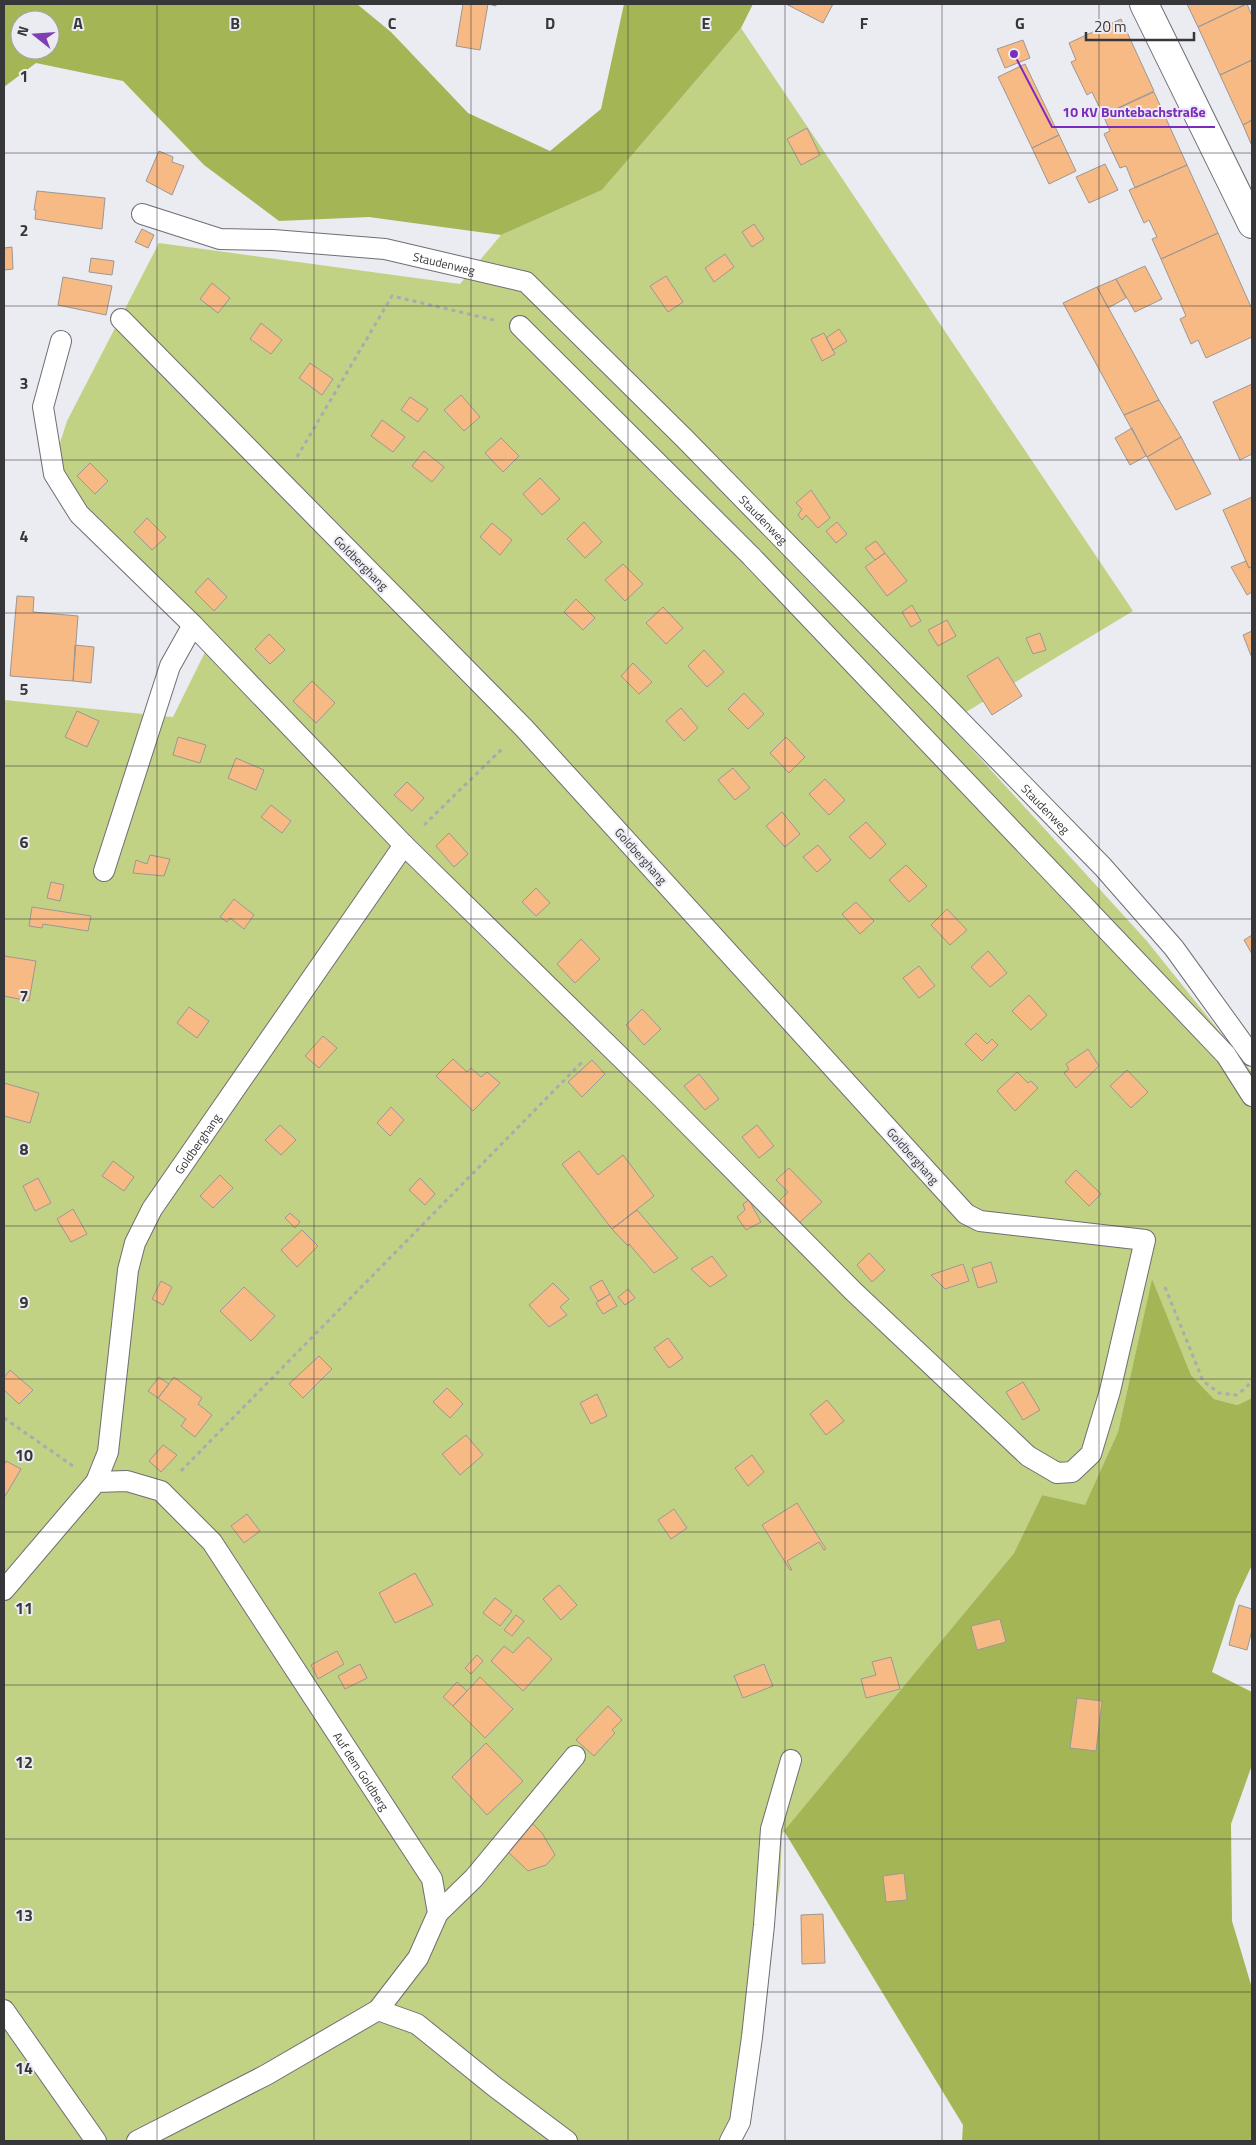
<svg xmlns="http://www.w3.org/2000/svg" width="1256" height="2145" viewBox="0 0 1256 2145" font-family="'Titillium Web',sans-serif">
<rect width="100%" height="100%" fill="#ebebf2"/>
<path fill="#c2d284" d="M741,28L1133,611L948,723L1146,940L1252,1072V1398L1237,1405L1214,1399L1191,1375L1152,1280L1118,1432L1085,1506L1042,1495L1014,1553L782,1834L780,1884L739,2141H4V700L173,717L207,648L49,477L67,421L159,243L460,284L501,235L602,190Z"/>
<path fill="#a3b555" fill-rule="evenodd" d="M4,4H357L391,32L468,113L550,151L601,109L624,4H753L741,28L602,190L501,235L369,217L279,221L204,165L123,81L36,63L4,87ZM20,20H50V50H20Z
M1152,1279L1191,1375L1214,1399L1237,1405L1252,1398V1565L1236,1599L1212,1672L1252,1692V1765L1231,1824L1232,1921L1252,1988V2141H962L963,2125L784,1831L1014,1553L1042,1495L1085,1505L1118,1432Z"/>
<path fill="#f8ba85" stroke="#9c9793" d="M463,4H496V6L488,4L480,50L456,46Z
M786,4H833L823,23Z
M1187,4H1246L1198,27Z
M1247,4L1252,16V60L1220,75L1198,27Z
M1121,19L1154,91L1103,115L1092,92L1087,95L1071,62L1076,60L1069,43Z
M1023,40L1030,58L1005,68L997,49Z
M1252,60V120L1243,125L1220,75Z
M1025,64L1059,135L1032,148L998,77Z
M1154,92L1187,165L1135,188L1126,166L1120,168L1104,134L1110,131L1103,115Z
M1252,120V146L1243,125Z
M807,128L820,155L801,165L787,139Z
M1059,135L1076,171L1049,184L1032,148Z
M159,151L173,157L172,162L184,166L172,195L146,181Z
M1105,164L1118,190L1089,203L1076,177Z
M1187,165L1218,233L1161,259L1152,239L1157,237L1149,220L1144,223L1129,190Z
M37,191L105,198L102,229L35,219L36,210H34Z
M754,224L764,239L752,247L742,232Z
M142,229L154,235L148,248L135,242Z
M1218,233L1252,309V337L1206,358L1198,340L1191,344L1180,319L1186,316L1161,259Z
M12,247L13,269L4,270V248Z
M725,254L734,267L714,282L705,268Z
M91,258L114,261L112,275L89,272Z
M1145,266L1162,299L1135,312L1116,279Z
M666,276L683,302L668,312L650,286Z
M63,277L112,286L106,315L58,305Z
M1116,279L1126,298L1108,308L1097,287Z
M212,283L230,298L218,313L200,299Z
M1097,287L1159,400L1124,415L1063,303Z
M261,323L282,340L271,354L250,339Z
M839,329L847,341L833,350L826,338Z
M824,333L835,354L822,361L811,339Z
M310,363L333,379L322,395L299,378Z
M1252,384V454L1240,460L1213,402Z
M461,395L480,417L464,431L444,410Z
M410,397L428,409L418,422L401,410Z
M1159,400L1181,437L1147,457L1124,415Z
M382,420L405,437L393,452L371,436Z
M1132,428L1146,456L1130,465L1115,438Z
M1181,437L1211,494L1176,510L1147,457Z
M501,438L519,456L503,472L485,453Z
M424,451L444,467L432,482L412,466Z
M90,463L108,481L95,494L77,476Z
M540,478L560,499L542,515L523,494Z
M811,490L830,518L818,528L806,515L802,520L798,515L802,509L796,503Z
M1252,497V566L1249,568L1223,510Z
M147,518L166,537L152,550L134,532Z
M584,522L602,542L585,558L567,539Z
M837,522L847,534L836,543L826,531Z
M492,523L512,540L500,555L480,537Z
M876,541L885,553L875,560L865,548Z
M885,553L907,581L887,596L865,567Z
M1246,561L1249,568L1252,567V592L1247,595L1231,567Z
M623,564L643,584L625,601L605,580Z
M208,578L227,597L214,611L195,592Z
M17,596L34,597L33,612L78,616L73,681L10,676Z
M576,599L595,618L583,630L564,612Z
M912,605L921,621L911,627L902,612Z
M663,607L683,628L666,644L646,623Z
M947,620L956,636L938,646L928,630Z
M1252,631V658L1243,635Z
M1040,633L1046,650L1033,654L1026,638Z
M269,634L285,650L270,664L255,649Z
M75,645L94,647L91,683L73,681Z
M704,650L724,672L707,687L688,666Z
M998,657L1022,696L992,715L967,676Z
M633,663L652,682L639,694L621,676Z
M312,681L335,703L316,723L293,701Z
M744,693L764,714L748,729L728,709Z
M681,708L698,728L684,741L666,721Z
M77,711L99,721L87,747L65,737Z
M178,737L206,745L200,763L173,755Z
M786,737L805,757L789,773L770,753Z
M236,758L264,770L256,790L228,778Z
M733,768L750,788L735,800L718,780Z
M825,779L845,800L829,815L809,794Z
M407,782L424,798L412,811L394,795Z
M271,805L291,821L282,833L261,817Z
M782,812L800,834L785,847L766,826Z
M866,822L886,844L870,859L849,837Z
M449,833L468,854L454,867L436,846Z
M818,845L831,860L817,872L803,857Z
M150,855L170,859L164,876L133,873L136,860L147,864Z
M906,865L927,886L909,902L889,880Z
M51,882L64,885L60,901L47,898Z
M536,888L550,903L536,916L522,902Z
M234,899L254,915L244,929L230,918L227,922L220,917Z
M856,902L874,921L860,934L842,914Z
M32,907L91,916L88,931L43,924L42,928L29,926Z
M947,909L967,930L950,945L931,925Z
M1252,935V954L1244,940Z
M581,939L600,959L575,983L557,964Z
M988,951L1007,973L990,987L971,967Z
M4,956L36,961L29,1001L4,996Z
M919,966L935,986L919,998L903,978Z
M1029,995L1047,1015L1031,1030L1012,1011Z
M189,1007L209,1021L197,1038L177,1023Z
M642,1009L661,1029L644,1045L626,1025Z
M976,1033L987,1044L992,1039L998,1045L982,1061L965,1044Z
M323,1036L337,1048L319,1068L305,1056Z
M1088,1049L1099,1066L1076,1088L1064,1073L1069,1069L1066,1064Z
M453,1059L467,1072L471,1068L481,1077L487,1072L500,1083L473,1111L436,1076Z
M592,1060L605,1074L582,1097L568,1082Z
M1127,1070L1148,1092L1131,1108L1110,1086Z
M1017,1072L1028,1083L1031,1081L1038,1088L1015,1111L997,1091Z
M699,1074L719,1099L705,1110L684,1086Z
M4,1083L39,1093L30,1123L4,1116Z
M391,1107L404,1120L390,1136L377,1123Z
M280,1125L296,1140L281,1155L265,1140Z
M757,1125L774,1146L759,1158L742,1137Z
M579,1151L598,1175L623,1155L654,1196L612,1229L562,1164Z
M113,1161L134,1177L124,1191L102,1176Z
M789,1168L822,1202L799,1223L779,1201L788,1192L776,1180Z
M1076,1170L1101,1194L1089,1206L1065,1182Z
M220,1175L233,1188L213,1208L200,1196Z
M38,1178L51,1203L35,1211L23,1186Z
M420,1178L435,1194L425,1205L409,1190Z
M749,1200L761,1222L746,1230L737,1217L745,1210L743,1204Z
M73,1209L87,1234L71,1242L57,1219Z
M637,1210L678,1258L654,1273L629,1244L628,1246L612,1229Z
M290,1213L300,1222L295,1228L285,1218Z
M302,1230L318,1246L297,1267L281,1250Z
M869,1253L885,1270L872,1282L857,1265Z
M712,1256L727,1276L710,1287L691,1269Z
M991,1262L997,1282L978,1288L972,1268Z
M963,1264L969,1281L945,1289L931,1275Z
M602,1280L610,1294L598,1301L590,1287Z
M161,1281L172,1287L163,1305L152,1299Z
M553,1283L569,1299L560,1307L567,1315L549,1327L529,1305Z
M244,1287L275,1316L251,1341L220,1311Z
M628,1289L635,1298L625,1305L618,1297Z
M610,1294L617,1306L603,1314L596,1303Z
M668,1338L683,1358L669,1368L654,1348Z
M319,1356L332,1369L303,1398L289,1384Z
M10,1370L33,1390L19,1404L4,1390V1378Z
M159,1377L169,1384L158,1398L148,1391Z
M174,1377L202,1398L198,1404L212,1415L195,1437L181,1426L186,1419L158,1398Z
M1023,1382L1040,1410L1023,1420L1006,1392Z
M447,1388L463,1404L450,1418L433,1402Z
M597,1394L607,1416L591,1424L580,1403Z
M827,1400L844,1421L826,1435L810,1414Z
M466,1435L483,1455L460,1475L442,1454Z
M163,1445L177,1455L161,1472L149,1461Z
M752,1455L764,1472L748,1486L735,1468Z
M6,1461L21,1469L4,1498V1465Z
M797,1503L826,1549L824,1550L819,1542L787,1561L792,1570H790L762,1525Z
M674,1509L687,1528L671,1539L658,1520Z
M247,1514L260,1531L244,1543L231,1526Z
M415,1573L433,1605L395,1623L379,1593Z
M559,1585L577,1605L561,1620L543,1599Z
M495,1598L512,1611L500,1626L483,1613Z
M1239,1605L1252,1609V1630L1247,1650L1229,1645Z
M516,1615L524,1621L512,1636L504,1630Z
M1000,1619L1006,1642L977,1650L971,1626Z
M528,1637L552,1659L523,1691L491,1661L504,1646L513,1653Z
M337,1651L344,1664L318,1679L311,1665Z
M477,1655L483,1661L471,1674L465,1668Z
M891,1657L900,1689L866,1698L861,1679L876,1675L872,1662Z
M360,1664L367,1678L345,1689L338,1676Z
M764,1664L773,1686L743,1698L734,1676Z
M480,1677L513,1709L485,1738L453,1706Z
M457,1682L467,1691L453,1706L443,1697Z
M1077,1698L1102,1701L1096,1751L1070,1748Z
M608,1706L622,1720L612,1730L615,1733L594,1756L576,1740Z
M486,1743L523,1781L487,1815L452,1777Z
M530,1821L542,1833L555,1855L546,1865L528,1871L505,1849Z
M904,1873L907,1900L886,1902L883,1876Z
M823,1914L825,1963L802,1964L801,1915Z"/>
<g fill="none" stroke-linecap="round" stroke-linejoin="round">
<defs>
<g id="service">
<path id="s1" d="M142,214L220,239L273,240L385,249L526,282L685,439L1103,867L1174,948L1252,1056"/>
<path d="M520,326L751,556L1226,1055L1252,1096"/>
<path d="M61,341L43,407L54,474L79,514L193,625L404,845"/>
<path d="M104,871L170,666L193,625"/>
<path id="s2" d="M96,1482L108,1452L128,1270L135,1243L152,1209L404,845L658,1094L853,1291L1028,1456L1057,1473L1072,1472L1091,1454L1110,1391L1145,1240L980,1221L966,1214L524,728L121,319"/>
<path id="s3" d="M4,1590L96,1482L127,1481L161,1491L212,1542L432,1879L438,1913L418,1958L378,2010L266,2075L137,2141"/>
<path d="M438,1913L474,1878L575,1756"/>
<path d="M4,2010L96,2141"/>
<path d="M378,2010L417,2024L495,2087L567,2141"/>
<path d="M730,2141L740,2122L752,2037L764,1925L771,1829L791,1760"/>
</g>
<path id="minor" d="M1144,4L1252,224"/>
</defs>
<use href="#service" stroke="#6e6e74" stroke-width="22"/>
<use href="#minor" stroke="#6e6e74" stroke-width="30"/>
<path stroke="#aaaab0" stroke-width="3" stroke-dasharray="4 4" stroke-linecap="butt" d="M297,457L392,296L494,320
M424,825L504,747
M1165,1287L1203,1381L1219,1393L1236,1395L1246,1388L1252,1380
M4,1418L73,1466
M181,1471L583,1061"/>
<use href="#service" stroke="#fff" stroke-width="20"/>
<use href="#minor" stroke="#fff" stroke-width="28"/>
</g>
<path fill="none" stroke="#37373a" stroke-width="1" stroke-opacity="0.55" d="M157,4V2141M314,4V2141M471,4V2141M628,4V2141M785,4V2141M942,4V2141M1099,4V2141M4,153H1252M4,306H1252M4,460H1252M4,613H1252M4,766H1252M4,919H1252M4,1072H1252M4,1226H1252M4,1379H1252M4,1532H1252M4,1685H1252M4,1839H1252M4,1992H1252"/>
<g text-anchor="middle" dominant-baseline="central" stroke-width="4" stroke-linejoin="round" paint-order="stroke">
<g font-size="12" fill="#37373a" stroke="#ebebf2">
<text stroke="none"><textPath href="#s1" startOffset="308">Staudenweg</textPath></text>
<text stroke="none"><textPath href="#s1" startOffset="728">Staudenweg</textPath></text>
<text transform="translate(361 563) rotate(45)">Goldberghang</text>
<text stroke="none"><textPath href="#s1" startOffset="1132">Staudenweg</textPath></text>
<text transform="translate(641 856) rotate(48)">Goldberghang</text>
<text stroke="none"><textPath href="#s2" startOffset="361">Goldberghang</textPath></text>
<text transform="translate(913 1156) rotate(48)">Goldberghang</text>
<text stroke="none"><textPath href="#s3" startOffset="554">Auf dem Goldberg</textPath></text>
</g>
</g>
<g font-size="16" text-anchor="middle" font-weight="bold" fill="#37373a" stroke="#ebebf2" stroke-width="4" stroke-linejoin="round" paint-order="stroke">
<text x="78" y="29">A</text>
<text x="235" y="29">B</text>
<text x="392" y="29">C</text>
<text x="550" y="29">D</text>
<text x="706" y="29">E</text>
<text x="864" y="29">F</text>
<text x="1020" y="29">G</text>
<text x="24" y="82">1</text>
<text x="24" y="236">2</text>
<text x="24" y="389">3</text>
<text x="24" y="542">4</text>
<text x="24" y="695">5</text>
<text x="24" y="848">6</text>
<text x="24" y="1002">7</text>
<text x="24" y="1155">8</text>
<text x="24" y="1308">9</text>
<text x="24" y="1461">10</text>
<text x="24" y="1614">11</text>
<text x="24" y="1768">12</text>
<text x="24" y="1921">13</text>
<text x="24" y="2074">14</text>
</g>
<path fill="none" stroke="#7b2cbf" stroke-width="2" d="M1014 54L1052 127H1215"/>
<circle fill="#7b2cbf" stroke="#ebebf2" stroke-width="2" cx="1014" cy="54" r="5"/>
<g font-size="14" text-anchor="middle" font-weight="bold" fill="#7b2cbf" stroke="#ebebf2" stroke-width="4" stroke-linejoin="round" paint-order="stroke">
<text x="1134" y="117">10 KV Buntebachstraße</text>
</g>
<rect width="1256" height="2145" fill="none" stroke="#37373a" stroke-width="10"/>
<g transform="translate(35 35) rotate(287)"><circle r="24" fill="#ebebf2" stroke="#a3a3a8"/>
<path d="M0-4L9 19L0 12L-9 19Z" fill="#8040b4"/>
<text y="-8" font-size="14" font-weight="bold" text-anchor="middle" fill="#37373a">N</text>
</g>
<path d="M1086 32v8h108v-8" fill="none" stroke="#37373a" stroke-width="2.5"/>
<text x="1094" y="32" font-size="15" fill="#37373a" stroke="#ebebf2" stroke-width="4" paint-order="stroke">20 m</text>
</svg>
